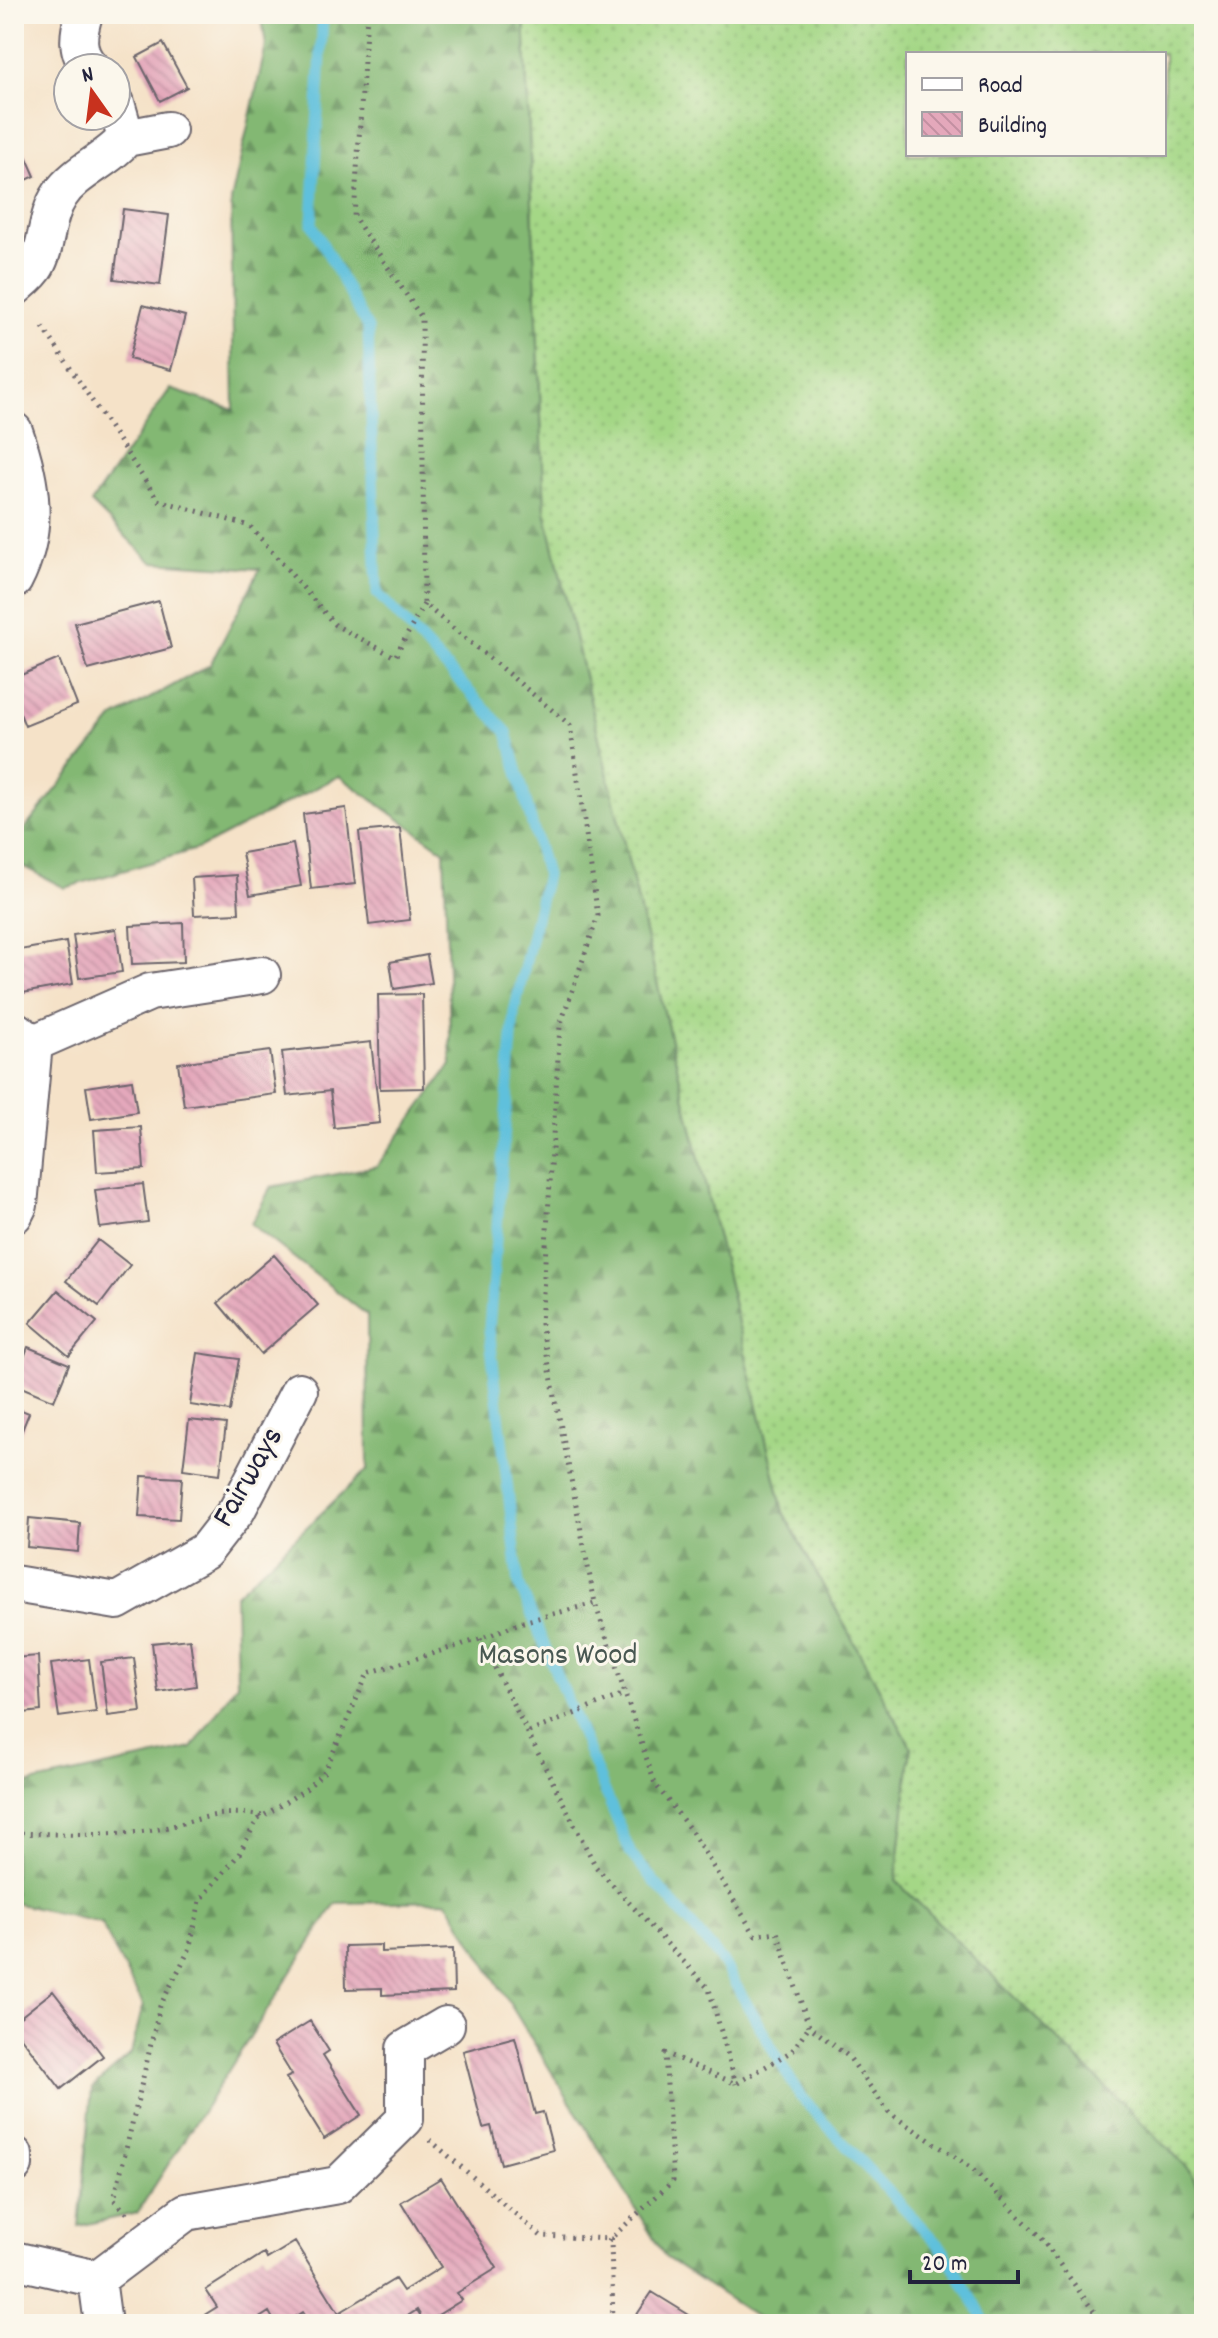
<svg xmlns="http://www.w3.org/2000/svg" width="1218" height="2338" viewBox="0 0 1218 2338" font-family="Dekko,sans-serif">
<defs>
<pattern id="grass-dots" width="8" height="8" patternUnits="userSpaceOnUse" patternTransform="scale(2)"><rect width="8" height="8" fill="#a4d786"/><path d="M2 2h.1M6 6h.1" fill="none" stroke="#8db875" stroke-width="1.8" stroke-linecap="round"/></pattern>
<pattern id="forest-firs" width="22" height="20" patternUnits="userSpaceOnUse" patternTransform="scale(2)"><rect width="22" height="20" fill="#83b873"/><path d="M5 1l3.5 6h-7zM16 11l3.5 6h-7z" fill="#6b9560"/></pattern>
<pattern id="building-back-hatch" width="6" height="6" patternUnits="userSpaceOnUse" patternTransform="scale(2)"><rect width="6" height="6" fill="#e4a8bb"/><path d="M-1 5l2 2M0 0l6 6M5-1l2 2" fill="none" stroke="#c390a2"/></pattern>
</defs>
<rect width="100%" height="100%" fill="#fbf7ec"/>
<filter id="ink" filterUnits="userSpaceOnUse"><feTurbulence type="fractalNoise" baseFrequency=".0125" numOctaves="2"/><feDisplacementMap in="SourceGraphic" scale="16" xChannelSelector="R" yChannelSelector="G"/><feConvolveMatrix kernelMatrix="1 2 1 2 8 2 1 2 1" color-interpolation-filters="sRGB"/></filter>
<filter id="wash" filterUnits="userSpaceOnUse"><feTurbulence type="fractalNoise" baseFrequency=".006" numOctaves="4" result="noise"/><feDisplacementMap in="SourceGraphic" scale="32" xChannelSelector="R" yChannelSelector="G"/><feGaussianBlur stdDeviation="1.8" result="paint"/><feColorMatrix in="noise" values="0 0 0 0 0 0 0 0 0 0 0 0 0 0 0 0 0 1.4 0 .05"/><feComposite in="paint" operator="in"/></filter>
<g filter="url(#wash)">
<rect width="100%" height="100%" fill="#f5e2c8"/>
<path fill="url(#grass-dots)" stroke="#637c60" stroke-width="2" fill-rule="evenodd" d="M524,14H1204V2201L1190,2170L896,1881L911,1747L783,1512L545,511ZM908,54H1164V154H908Z"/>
<path fill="url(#forest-firs)" stroke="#526d57" stroke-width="2" d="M261,14H524L545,511L783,1512L911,1747L896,1881L1190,2170L1204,2201V2324H767L665,2257L447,1901L336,1903L137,2213L79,2226L92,2088L131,2054L143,2005L101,1923L14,1903V1781L22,1785L192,1748L237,1683L235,1595L368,1469L367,1315L251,1224L271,1187L377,1166L451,1065L444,851L339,776L200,848L65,888L14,862V842L114,718L210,665L260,569L152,562L91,503L170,389L234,410L231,201L266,46Z"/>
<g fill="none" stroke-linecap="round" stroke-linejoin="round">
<path stroke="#5ec0dc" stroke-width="11" d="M323,14L312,224L368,328L377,593L507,732L546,875L514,1012L489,1329L519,1584L631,1854L722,1961L800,2096L945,2252L987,2324"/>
</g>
<g id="blocks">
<path fill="url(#building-back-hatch)" d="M163,43L187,87L160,101L137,57Z
M18,138L35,176L14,186V140Z
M123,209L169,215L160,285L114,279Z
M143,305L185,316L171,370L129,359Z
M159,601L171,648L88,670L75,623Z
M59,659L77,705L25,726L14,699V678Z
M346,808L355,884L311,889L303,814Z
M400,828L410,920L369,925L359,832Z
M293,844L301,886L250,895L242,853Z
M237,875L239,913L194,915L192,878Z
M183,923L184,962L132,964L130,926Z
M116,929L122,972L79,978L73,935Z
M66,942L73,984L17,994L14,951Z
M427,955L432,983L394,989L390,962Z
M422,994L424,1088L380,1089L378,995Z
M371,1042L380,1123L334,1128L330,1091L287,1096L282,1052Z
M270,1051L276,1094L184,1106L178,1063Z
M132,1080L137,1112L91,1119L86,1087Z
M141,1127L144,1169L97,1172L94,1130Z
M143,1184L148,1222L100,1228L95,1190Z
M98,1240L130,1265L99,1306L66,1281Z
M274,1255L318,1305L261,1354L218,1303Z
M58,1290L97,1322L69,1356L30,1323Z
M28,1347L69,1364L54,1401L14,1384Z
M198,1353L239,1359L230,1411L190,1405Z
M14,1407L29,1413L14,1450Z
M189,1420L226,1424L220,1474L183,1469Z
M142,1476L182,1478L179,1519L139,1517Z
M29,1518L80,1523L78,1552L27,1547Z
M190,1639L196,1686L158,1692L152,1643Z
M38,1656L41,1711L14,1714V1658Z
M134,1658L141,1712L108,1716L101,1662Z
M89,1659L96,1712L59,1717L51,1664Z
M381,1945V1952L453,1949L454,1992L382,1995V1988L346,1989L345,1946Z
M53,1991L103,2056L61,2089L14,2028V2022Z
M310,2021L329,2051L323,2055L361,2115L324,2139L286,2078L292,2075L273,2044Z
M515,2037L535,2114L543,2112L553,2150L501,2164L491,2126L483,2128L463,2051Z
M441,2178L497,2268L457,2293L462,2300L425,2323L417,2310L395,2324H311L303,2312L284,2324H276L269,2312L250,2324H190L217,2307L206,2290L264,2253L267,2259L295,2242L339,2313L395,2279L403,2291L441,2267L401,2202Z
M652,2292L686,2313L702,2324H636L632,2322Z"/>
</g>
</g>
<g filter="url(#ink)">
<use href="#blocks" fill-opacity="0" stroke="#6c656c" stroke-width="2"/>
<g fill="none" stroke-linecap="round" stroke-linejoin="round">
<defs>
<path id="minor" d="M84,14C78,34 75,52 91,68
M126,138L168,130
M14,288C21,282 32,274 36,266C48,246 45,217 60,195C76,171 107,161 126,138L116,103
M14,431C32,482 40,530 14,580
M34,1043L150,992L262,975
M14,1215L19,1205L34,1043L15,1030
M14,1584L117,1601L205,1551L237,1510L299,1391
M14,2155V2165
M14,2260L97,2279L186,2212L338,2185L405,2119V2049L446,2025
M97,2279L103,2324"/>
</defs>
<use href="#minor" stroke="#6c656c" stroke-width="40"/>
<path stroke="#6c656c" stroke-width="5" stroke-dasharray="2 6" stroke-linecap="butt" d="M367,14L354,217L422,318L424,604L570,725L598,916L560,1026L541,1324L595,1603L655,1784L692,1832L755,1935L777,1932L809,2026L849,2057L889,2113L970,2167L1040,2237L1103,2324
M43,327L158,500L250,526L335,625L395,657L424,604
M480,1639L596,1867L709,1989L736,2084
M529,1732L624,1694
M14,1833C57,1834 102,1836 146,1831C188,1826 217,1806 262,1816
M430,2140L541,2236L611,2239L613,2324
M127,2213L114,2200L160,2006L189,1950L200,1901L239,1854L257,1820L306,1789L325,1771L368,1673L480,1639L519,1623L595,1603
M608,2241L673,2181L665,2053L736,2084L792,2051L809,2026"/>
<use href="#minor" stroke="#fff" stroke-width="36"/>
</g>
</g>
<g text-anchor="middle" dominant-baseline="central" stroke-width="6" stroke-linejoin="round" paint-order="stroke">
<g font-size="32" fill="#22223b" stroke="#fbf7ec">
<text transform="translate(250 1478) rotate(-60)">Fairways</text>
</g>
<g font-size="32" fill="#495852" stroke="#fbf7ec">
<text x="558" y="1657">Masons Wood</text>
</g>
</g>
<rect width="1218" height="2338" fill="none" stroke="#fbf7ec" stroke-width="48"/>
<rect x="906" y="52" width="260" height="104" fill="#fbf7ec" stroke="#a4a2a5" stroke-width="2"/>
<rect x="922" y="78" width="40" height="12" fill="#ffffff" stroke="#a4a2a5" stroke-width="2"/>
<text x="978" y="92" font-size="24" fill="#22223b">Road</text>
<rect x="922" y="112" width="40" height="24" fill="url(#building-back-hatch)" stroke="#a4a2a5" stroke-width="2"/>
<text x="978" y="132" font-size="24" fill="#22223b">Building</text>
<g transform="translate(92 92) rotate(346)"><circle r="38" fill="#fbf7ec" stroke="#a4a2a5" stroke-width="2"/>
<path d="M0-6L14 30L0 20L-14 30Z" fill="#c8321e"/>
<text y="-12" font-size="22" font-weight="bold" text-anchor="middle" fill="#22223b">N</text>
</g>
<path d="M910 2270v12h108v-12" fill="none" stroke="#22223b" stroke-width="4"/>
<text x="922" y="2270" font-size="24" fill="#22223b" stroke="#fbf7ec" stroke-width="6" paint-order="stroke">20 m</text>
</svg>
